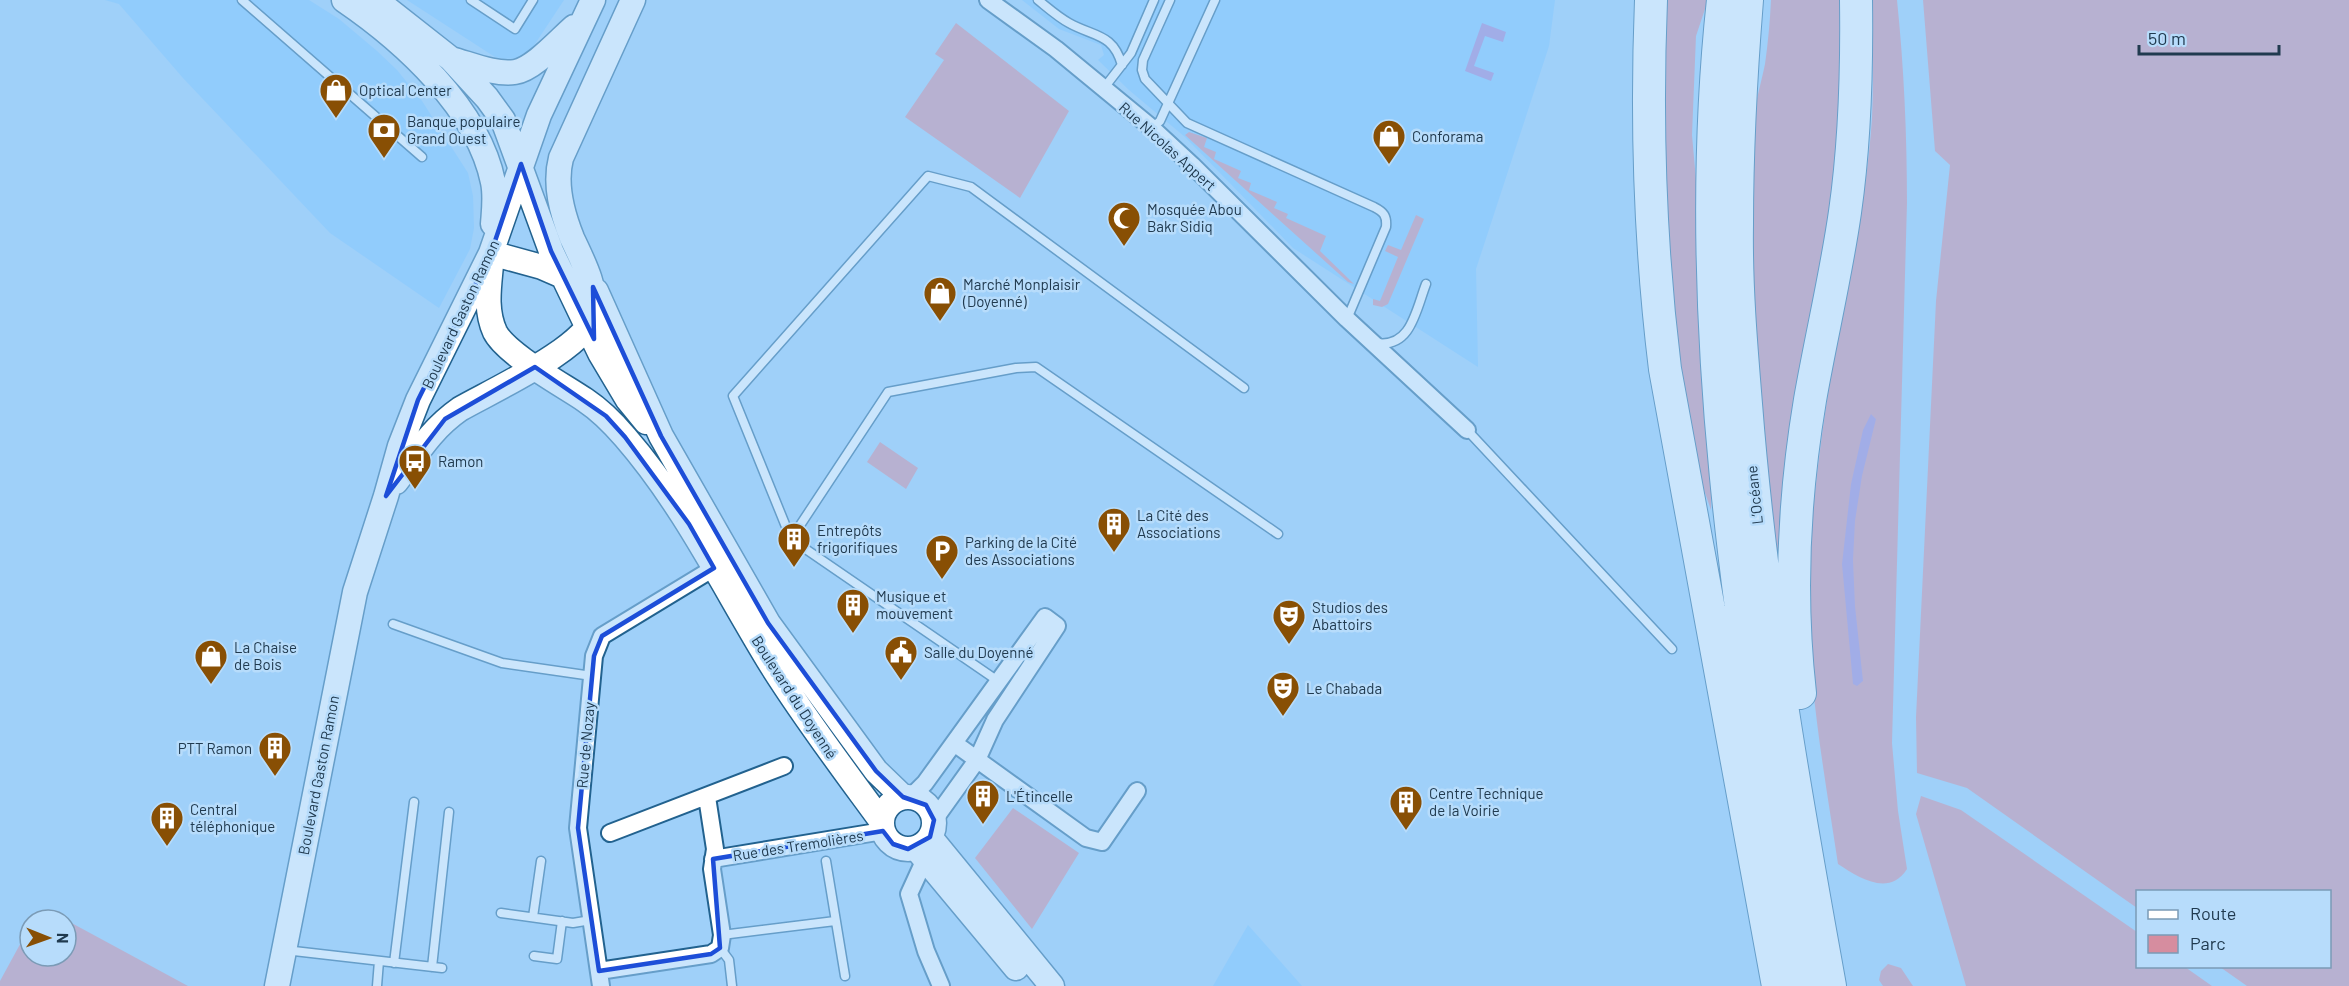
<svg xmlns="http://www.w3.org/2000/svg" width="2349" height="986" viewBox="0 0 2349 986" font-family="Barlow,sans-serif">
<rect width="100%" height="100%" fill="#9fd0f9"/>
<path fill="#81c7ff" d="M105,0H309L339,19L377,51L397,70L422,101L468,173L473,196L474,228L470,249L439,308L330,233L183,78L119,4Z
M407,0H564L531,50L519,58L504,59L495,57Z
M1022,0H1555L1549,46L1476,269L1478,367L1293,248L1185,137L1129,90L1098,60L1104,55L1101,45L1059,29Z
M1248,925L1302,986H1213Z"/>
<path fill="#d68d9f" d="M1665,0H1708L1696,36L1692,135L1699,214L1711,457V510L1695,464L1672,316L1663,181Z
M1771,0H1843L1838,172L1780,582C1759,431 1746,279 1753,126C1754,106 1761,84 1765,64C1768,43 1770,21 1771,0Z
M1872,0H1897C1904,68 1907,135 1907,203L1892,743L1898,811L1907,869C1889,897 1859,878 1838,864C1822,758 1801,647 1810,540C1816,477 1824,413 1835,351C1849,274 1867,196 1872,118C1874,79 1872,39 1872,0Z
M1923,0H2349V986H2247L2220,967L2330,966V892H2138L2137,908L1967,788L1917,773L1916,717L1936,301L1950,165L1935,151Z
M956,23L1069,111L1020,198L905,117L944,60L935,54Z
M1189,132L1207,138L1204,147L1216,152L1214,159L1241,171L1238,178L1251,183L1249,190L1277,202L1274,208L1288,214L1286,218L1326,236L1320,251L1354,284L1348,282L1185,135Z
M1416,215L1424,219L1388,304L1382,307L1373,305V299L1380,301L1398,257L1385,251L1388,245L1401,250Z
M880,442L918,468L906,489L867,462Z
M1921,796L1961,810L2137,932L2138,966L2185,967L2212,986H1966L1916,814Z
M1013,808L1079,853L1032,929L975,858Z
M66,920L188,986H0V981L30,926V956H66Z
M1888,964L1901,968L1913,986H1883L1879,980L1881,971Z"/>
<path fill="#a584d1" d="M1482,23L1506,32L1503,42L1485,36L1474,66L1494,73L1491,81L1465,71Z
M1871,414L1876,419L1862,476L1855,521L1853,560L1855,606L1863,681L1857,686L1853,684L1842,564L1851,484L1863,430Z"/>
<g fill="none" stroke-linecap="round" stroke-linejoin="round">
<defs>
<path id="lane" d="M242,0L422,157
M471,0L515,29L533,0
M1038,0C1048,8 1058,17 1069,23C1094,37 1113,33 1122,65
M1170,0L1143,60L1142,70L1145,79L1187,123L1374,207C1384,212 1387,216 1386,227L1347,319
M1104,88L1131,53L1154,0
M1152,128L1160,121L1215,0
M1377,343C1411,348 1416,310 1426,284
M1467,430L1672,649
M791,539L888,392L1016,368L1036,367L1278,534
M393,624L502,663L592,676
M998,681L791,539L733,396L928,176L971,187L1244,388
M826,861L845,976
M501,913L573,923L591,920
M533,917L541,861
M722,935L835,921
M720,948L729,960L732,986
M285,950L442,968
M534,956L557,959L562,921
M394,963L414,802
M432,967L449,812
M377,986L379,961"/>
<path id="street" d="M988,0L1056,49L1152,128L1192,165L1347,319L1467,430
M954,743L1086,838L1102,842L1137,791
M911,797L925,783L1045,617L1057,626L995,720L977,760L934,820
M610,833L784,766
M713,859L883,831
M925,859L909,894L926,951L941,986
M599,971L711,954L720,948L722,935L712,869L715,849L707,797
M601,986L578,828L594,656L602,636L714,568"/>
<path id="secondary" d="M344,0C404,41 478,108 493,182C496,196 494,210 493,224
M376,0L451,59L487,98L503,120L551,251L600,353L628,400L646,422
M451,59C470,64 495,75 515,72C534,69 559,40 574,27
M491,253L542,267L565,277
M491,265C489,287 485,310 495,332C506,354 563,385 585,400C600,410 613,423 625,437C685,506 724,588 772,666C806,720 844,770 882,822
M596,291L661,436L768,623L876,771L903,797
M396,482C417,454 430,430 460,409C489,392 591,346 594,312C596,285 583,262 572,238C562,213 554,185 561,158L633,0
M882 823a26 26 0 1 1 52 0a26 26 0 1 1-52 0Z
M930,837L1052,986
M916,848L1016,968
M277,986L355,592L386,496L400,446L418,400L491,253L539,115L593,0"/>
<path id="highway" d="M1651,0C1646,124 1650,247 1665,369L1778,986
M1723,0C1687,330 1746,661 1800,986
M1747,0C1741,75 1737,149 1737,224C1736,284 1741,344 1746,404C1761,599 1795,793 1830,986
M1800,693C1789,596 1794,496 1810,400C1821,337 1836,275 1845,212C1855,142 1857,71 1856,0"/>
</defs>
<use href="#lane" stroke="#22628f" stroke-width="11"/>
<use href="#street" stroke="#22628f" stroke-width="20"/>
<use href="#secondary" stroke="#22628f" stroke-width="27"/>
<use href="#highway" stroke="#22628f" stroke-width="34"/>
<use href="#lane" stroke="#fff" stroke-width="8"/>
<use href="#street" stroke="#fff" stroke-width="16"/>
<use href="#secondary" stroke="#fff" stroke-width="24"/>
<use href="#highway" stroke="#fff" stroke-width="32"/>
</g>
<path d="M0 0H2349V986H0ZM521,164L551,251L594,339L593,287L661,436L768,623L876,771L903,797L926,805L934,820L930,837L908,849L893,844L883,831L713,859L720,948L711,954L599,971L578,828L594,656L602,636L714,568L689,524L625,437L606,416L535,367L445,419L386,496L418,400L491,253Z" fill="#9fd0f9" fill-opacity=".55" fill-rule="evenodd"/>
<path fill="none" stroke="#1d4ed8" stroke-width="4.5" stroke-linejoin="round" d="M521,164L551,251L594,339L593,287L661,436L768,623L876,771L903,797L926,805L934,820L930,837L908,849L893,844L883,831L713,859L720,948L711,954L599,971L578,828L594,656L602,636L714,568L689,524L625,437L606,416L535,367L445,419L386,496L418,400L491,253Z"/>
<defs>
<symbol id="shop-pin" viewBox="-11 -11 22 30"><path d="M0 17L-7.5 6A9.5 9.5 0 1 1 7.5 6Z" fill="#884f04" stroke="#b7dcfb"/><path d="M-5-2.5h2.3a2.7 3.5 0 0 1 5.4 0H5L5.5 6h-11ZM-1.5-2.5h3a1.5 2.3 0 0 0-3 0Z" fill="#fff"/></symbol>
<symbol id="bank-pin" viewBox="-11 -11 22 30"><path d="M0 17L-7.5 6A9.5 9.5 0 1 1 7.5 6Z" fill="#884f04" stroke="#b7dcfb"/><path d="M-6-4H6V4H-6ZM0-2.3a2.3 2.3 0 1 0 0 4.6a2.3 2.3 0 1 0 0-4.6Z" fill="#fff"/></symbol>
<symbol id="mosque-pin" viewBox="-11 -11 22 30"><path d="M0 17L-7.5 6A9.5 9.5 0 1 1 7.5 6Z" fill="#884f04" stroke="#b7dcfb"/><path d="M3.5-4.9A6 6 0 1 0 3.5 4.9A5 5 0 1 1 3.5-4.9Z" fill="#fff"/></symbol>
<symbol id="bus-pin" viewBox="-11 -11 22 30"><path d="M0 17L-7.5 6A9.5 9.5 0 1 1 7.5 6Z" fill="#884f04" stroke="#b7dcfb"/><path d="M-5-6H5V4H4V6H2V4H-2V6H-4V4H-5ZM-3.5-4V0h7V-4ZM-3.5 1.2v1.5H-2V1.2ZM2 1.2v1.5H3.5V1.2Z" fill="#fff"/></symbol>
<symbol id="building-pin" viewBox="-11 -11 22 30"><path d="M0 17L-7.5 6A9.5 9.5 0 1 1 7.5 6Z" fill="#884f04" stroke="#b7dcfb"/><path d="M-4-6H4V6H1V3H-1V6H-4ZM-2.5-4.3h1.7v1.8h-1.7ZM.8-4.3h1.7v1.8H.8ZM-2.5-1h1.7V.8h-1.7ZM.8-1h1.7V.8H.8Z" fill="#fff"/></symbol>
<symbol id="parking-pin" viewBox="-11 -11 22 30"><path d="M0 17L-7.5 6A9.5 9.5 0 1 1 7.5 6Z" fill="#884f04" stroke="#b7dcfb"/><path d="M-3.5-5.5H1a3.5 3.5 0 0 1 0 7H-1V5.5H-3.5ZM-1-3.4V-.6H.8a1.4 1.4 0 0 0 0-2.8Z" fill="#fff"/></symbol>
<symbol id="theatre-pin" viewBox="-11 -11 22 30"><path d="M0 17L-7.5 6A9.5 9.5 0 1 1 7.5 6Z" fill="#884f04" stroke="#b7dcfb"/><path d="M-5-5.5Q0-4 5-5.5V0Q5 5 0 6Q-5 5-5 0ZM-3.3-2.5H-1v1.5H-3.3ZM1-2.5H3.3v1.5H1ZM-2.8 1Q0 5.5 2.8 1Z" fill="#fff"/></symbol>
<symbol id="civic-pin" viewBox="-11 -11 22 30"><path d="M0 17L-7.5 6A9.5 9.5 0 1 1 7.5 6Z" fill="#884f04" stroke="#b7dcfb"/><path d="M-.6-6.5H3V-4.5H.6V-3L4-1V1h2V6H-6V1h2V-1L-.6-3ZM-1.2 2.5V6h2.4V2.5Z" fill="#fff"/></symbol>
</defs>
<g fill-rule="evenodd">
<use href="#shop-pin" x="317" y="71" width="38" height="52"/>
<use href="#bank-pin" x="365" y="111" width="38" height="52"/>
<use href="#shop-pin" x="1370" y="117" width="38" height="52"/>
<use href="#mosque-pin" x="1105" y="199" width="38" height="52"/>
<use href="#shop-pin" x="921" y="274" width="38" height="52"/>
<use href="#bus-pin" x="396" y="442" width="38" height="52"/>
<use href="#building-pin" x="1095" y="505" width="38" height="52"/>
<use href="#building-pin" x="775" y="520" width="38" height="52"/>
<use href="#parking-pin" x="923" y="532" width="38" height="52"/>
<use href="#building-pin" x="834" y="586" width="38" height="52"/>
<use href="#theatre-pin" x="1270" y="597" width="38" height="52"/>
<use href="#civic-pin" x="882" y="633" width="38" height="52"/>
<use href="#shop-pin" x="192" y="637" width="38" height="52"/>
<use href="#theatre-pin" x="1264" y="669" width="38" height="52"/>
<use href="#building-pin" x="256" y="729" width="38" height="52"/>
<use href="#building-pin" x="964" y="777" width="38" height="52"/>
<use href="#building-pin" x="1387" y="783" width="38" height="52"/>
<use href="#building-pin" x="148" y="799" width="38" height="52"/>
</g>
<g text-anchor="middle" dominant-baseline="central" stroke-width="5" stroke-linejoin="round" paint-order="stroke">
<g font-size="15" fill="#203a4f" stroke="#b7dcfb" text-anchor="start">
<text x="359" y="90">Optical Center</text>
<text x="407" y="121">Banque populaire<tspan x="407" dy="17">Grand Ouest</tspan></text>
<text x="1412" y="136">Conforama</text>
<text x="1147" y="209">Mosquée Abou<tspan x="1147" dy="17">Bakr Sidiq</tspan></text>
<text x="963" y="284">Marché Monplaisir<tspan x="963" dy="17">(Doyenné)</tspan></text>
<text x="438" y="461">Ramon</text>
<text x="1137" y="515">La Cité des<tspan x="1137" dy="17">Associations</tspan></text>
<text x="817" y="530">Entrepôts<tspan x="817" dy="17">frigorifiques</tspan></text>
<text x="965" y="542">Parking de la Cité<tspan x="965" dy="17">des Associations</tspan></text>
<text x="876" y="596">Musique et<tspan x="876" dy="17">mouvement</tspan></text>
<text x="1312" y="607">Studios des<tspan x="1312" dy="17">Abattoirs</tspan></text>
<text x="234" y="647">La Chaise<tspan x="234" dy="17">de Bois</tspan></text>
<text x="924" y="652">Salle du Doyenné</text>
<text x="1306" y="688">Le Chabada</text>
<text x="252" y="748" text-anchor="end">PTT Ramon</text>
<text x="1429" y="793">Centre Technique<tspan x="1429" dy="17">de la Voirie</tspan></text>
<text x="1006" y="796">L'Étincelle</text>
<text x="190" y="809">Central<tspan x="190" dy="17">téléphonique</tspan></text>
</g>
<g font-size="15" fill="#203a4f" stroke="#b7dcfb">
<text transform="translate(1168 146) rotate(42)">Rue Nicolas Appert</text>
<text transform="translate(460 314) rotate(-65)">Boulevard Gaston Ramon</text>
<text transform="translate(1754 495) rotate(-96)">L’Océane</text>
<text transform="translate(795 697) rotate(57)">Boulevard du Doyenné</text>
<text transform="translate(585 745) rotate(-85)">Rue de Nozay</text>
<text transform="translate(318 775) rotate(-79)">Boulevard Gaston Ramon</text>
<text transform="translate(798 845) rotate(-9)">Rue des Tremolières</text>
</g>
</g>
<rect x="2136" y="890" width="195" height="78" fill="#b7dcfb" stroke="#7b9bb6" stroke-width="1.5"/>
<rect x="2148" y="910" width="30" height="9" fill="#ffffff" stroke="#7b9bb6" stroke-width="1.5"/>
<text x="2190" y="920" font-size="18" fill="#203a4f">Route</text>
<rect x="2148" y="935" width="30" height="18" fill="#d68d9f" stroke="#7b9bb6" stroke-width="1.5"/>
<text x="2190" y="950" font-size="18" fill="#203a4f">Parc</text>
<g transform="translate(48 938) rotate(91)"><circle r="28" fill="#b7dcfb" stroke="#7b9bb6" stroke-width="1.5"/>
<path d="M0-4.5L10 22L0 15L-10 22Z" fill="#884f04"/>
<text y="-9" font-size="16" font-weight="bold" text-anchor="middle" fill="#203a4f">N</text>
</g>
<path d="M2139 45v9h140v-9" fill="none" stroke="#203a4f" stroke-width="3"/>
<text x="2148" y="45" font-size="18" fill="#203a4f" stroke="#b7dcfb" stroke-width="4.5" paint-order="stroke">50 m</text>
</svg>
